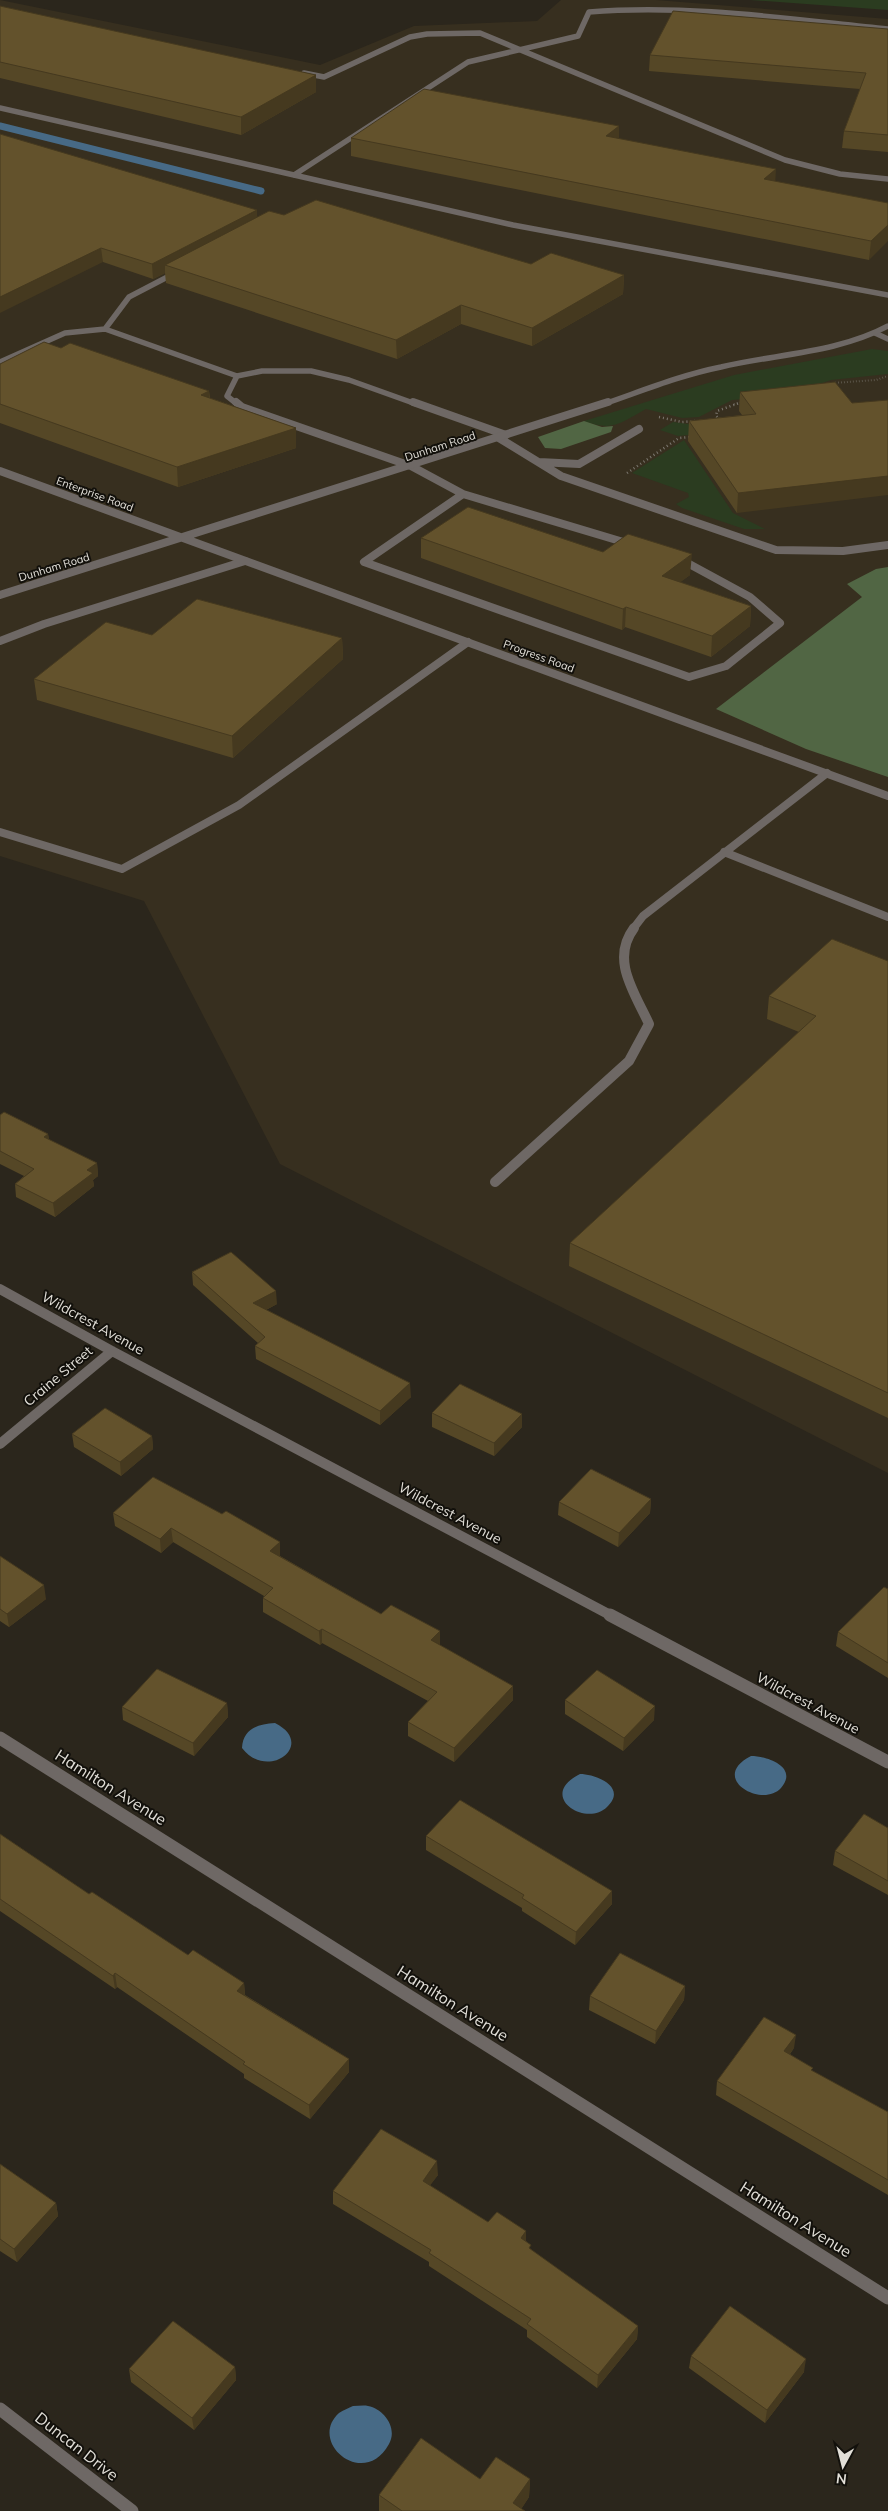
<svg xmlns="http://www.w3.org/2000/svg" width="888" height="2511" viewBox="0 0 888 2511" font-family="Mulish,sans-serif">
<rect width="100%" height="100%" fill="#2b261c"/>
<path fill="#372f1f" d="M0,0L320,65L414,26L537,21L561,0H656L888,19V1473L280,1164L144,901L0,856Z"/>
<path fill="#2b3c20" d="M750,0H888V10Z
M872,349L888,351V374L831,380L788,395L732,400L699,417L682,418L646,409C620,423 614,432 584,421L734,375Z
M673,422L688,424L702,423L709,433L678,436L660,430Z
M684,440L733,513L765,529H744L682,508L676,504L689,497L688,493L632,473Z"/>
<path fill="#516644" d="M584,421L602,427L613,426L611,432L561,449L545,448L538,437Z
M888,567V777L806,749L716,709L862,597L847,584L876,569Z"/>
<path fill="#476a86" d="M275,1723C317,1744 268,1782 242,1748C243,1729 257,1724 275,1723Z
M751,1756C767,1756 799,1767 781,1788C762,1809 708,1778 751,1756Z
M580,1774C596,1774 628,1787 607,1807C586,1828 536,1796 580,1774Z
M353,2406C358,2406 364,2405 368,2406C384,2409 398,2428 389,2444C364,2490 307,2442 339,2413C343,2410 349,2408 353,2406Z"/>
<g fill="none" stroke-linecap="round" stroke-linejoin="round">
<path stroke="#476a86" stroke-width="7" d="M0,126L261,191"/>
<path stroke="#7c7870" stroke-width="2" stroke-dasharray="0.5 2.5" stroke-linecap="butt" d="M832,383L876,380L888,376
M734,404L744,402"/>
<path stroke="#7c7870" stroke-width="2.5" stroke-dasharray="1 3" stroke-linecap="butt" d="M659,417L682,422L695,421
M720,420L716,416L717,411L742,402
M627,473L679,438L690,437"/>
<path stroke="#6e6865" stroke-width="5.5" d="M304,73L324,77L410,37L427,34L480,33L785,160L840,174L888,179
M0,108L513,225L888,295
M294,175L468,62L578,36L589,12C689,4 788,19 888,29
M105,329L129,297L177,272
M875,333L888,339
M0,362L65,333L105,329L237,376L262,371H311L349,380L416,404
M237,376L227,396L237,404"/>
<path stroke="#6e6865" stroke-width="8" d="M236,402L242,407L411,466L463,494L364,562L689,677L726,666L780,623L750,597L680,559
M413,402L506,435
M499,438L561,476L776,550L843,551L888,545
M539,462L579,464L639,429
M463,494L630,544
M0,641L44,624L245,561
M0,832L122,869L239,805L468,642
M724,852L888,917
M633,929L643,916L827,773"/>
<path stroke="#6e6865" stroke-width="10" d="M495,1182L629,1061L649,1024C635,993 610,960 634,928"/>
<path stroke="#6e6865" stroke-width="5.5" d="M604,404C642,391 681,375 721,367C776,354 838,353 888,326"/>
<path stroke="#6e6865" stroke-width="8" d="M0,471L888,796
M0,595L608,402"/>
<path stroke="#6e6865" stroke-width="10" d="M0,1289L112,1351L612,1616
M0,1444L112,1351"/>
<path stroke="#6e6865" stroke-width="13" d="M610,1615L888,1762
M0,1738L888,2298
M0,2409L132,2511"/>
</g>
<path fill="#554726" d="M0,6L316,75V92L241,135L0,78Z
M888,29V152L842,148L844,131L860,89L649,71L650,55Z
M619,126V139L775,182L888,203L869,260L351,156V138Z
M0,134L257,217L284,215L531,264L624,275L623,294L532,346L461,324L397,359L166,283L165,273L153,279L103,262Z
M61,348L209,391L210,398L296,428V448L178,487L0,423V364Z
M740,392L852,403L737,513L688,441L689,421L742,415L739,411Z
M421,538L603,552L690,575L680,582L751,606L750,626L711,657L625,627L622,630L421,558Z
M152,635L342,638L343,659L233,758L37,700L34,679Z
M888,961V1418L569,1266L570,1243L799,1032L767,1019L769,996Z
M0,1115L48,1134L49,1140L97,1163L98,1176L93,1180L94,1186L55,1217L16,1197L15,1184L24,1176L0,1164Z
M192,1272L277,1304L266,1310L411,1397L380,1425L256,1359L255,1346L258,1343L193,1285Z
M432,1413L522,1427L494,1456L432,1427Z
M72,1434L152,1436L153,1449L121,1476L74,1447Z
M651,1499L650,1513L618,1547L558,1515L559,1502Z
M113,1513L280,1556L381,1614L440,1645L513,1700L454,1762L408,1736V1722L428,1701L322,1643L320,1645L263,1612V1598L264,1596L173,1542L161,1553L115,1526Z
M0,1556L46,1599L9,1627L0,1621Z
M888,1589V1678L836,1646L838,1632Z
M565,1700L654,1720L623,1751L565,1714Z
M227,1703L228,1717L194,1756L123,1720L122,1707Z
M888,1828V1895L833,1865L835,1851Z
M0,1834L89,1894L188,1955L244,1983L245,1995L349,2059V2072L310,2119L244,2078V2074L117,1987L115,1989L0,1911Z
M426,1836L612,1891V1904L575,1945L522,1911V1908L426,1850Z
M685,1986L684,2000L655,2044L589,2010L590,1996Z
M794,2048L790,2054L812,2071L888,2112V2195L716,2095L717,2081Z
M0,2164L56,2203L58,2216L17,2262L0,2251Z
M438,2175L429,2186L488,2222L526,2241L531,2250L638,2326L637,2339L597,2388L527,2337V2330L429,2266V2262L333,2204V2191Z
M691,2356L804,2372L765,2423L689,2368Z
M235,2367L236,2380L194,2430L131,2382L129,2369Z
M480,2479H530L529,2497L521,2509L525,2511H379V2495Z"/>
<path fill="#45391f" d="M316,75V92L241,135V117Z
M619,126V144L606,136Z
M776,169L775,187L764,179Z
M257,210V225L165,265V273L153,279L152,264Z
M888,225V241L869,260L871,241Z
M101,248L103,262L0,313V297Z
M624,275L623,294L532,346V328Z
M461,305V324L397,359L396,340Z
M209,391L210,410L201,395Z
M296,428V448L178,487L177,467Z
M888,476V495L737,513L738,493Z
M692,554L690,575L661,597L662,576Z
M751,606L750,626L711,657L712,636Z
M626,607L625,627L622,630L623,609Z
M342,638L343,659L233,758L232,736Z
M48,1134L50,1147L44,1137Z
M97,1163L98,1176L93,1180L94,1186L55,1217L53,1203L87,1170Z
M276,1291L277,1304L254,1316L253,1303Z
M410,1383L411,1397L380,1425V1411Z
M522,1414V1427L494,1456V1443Z
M152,1436L153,1449L121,1476L120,1462Z
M651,1499L650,1513L618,1547L619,1533Z
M171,1528L173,1542L161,1553L160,1539Z
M280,1542V1556L271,1564L270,1551Z
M44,1585L46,1599L9,1627L7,1614Z
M322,1629V1643L320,1645L319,1631Z
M440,1631V1645L431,1640Z
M513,1686V1700L454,1762V1748Z
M227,1703L228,1717L194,1756L193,1743Z
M655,1706L654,1720L623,1751L624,1738Z
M612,1891V1904L575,1945L576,1932Z
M115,1973L117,1987L115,1989L113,1976Z
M244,1983L245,1997L237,1991Z
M685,1986L684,2000L655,2044L656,2031Z
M796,2035L794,2048L782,2064L784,2051Z
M349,2059V2072L310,2119L309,2105Z
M437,2161L438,2175L423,2195V2181Z
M56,2203L58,2216L17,2262L14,2249Z
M526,2231V2244L521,2238Z
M638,2326L637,2339L597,2388L598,2375Z
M806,2359L804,2372L765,2423L767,2410Z
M235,2367L236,2380L194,2430L192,2418Z
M530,2479L529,2497L520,2511L513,2503Z"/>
<path fill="#63522c" stroke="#45391f" d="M0,6L316,75L241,117L0,62Z
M673,11L888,29V135L844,131L866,73L650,55Z
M424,89L619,126L606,136L776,169L764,179L888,203V225L871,241L351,138Z
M0,134L257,210L152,264L101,248L0,297Z
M316,200L531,264L551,253L624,275L532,328L461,305L396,340L165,265L269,211L284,215Z
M44,342L61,348L70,343L209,391L201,395L296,428L177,467L0,404V364Z
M835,382L852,403L888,400V476L738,493L689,421L756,414L740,392Z
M468,507L603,552L628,534L692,554L662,576L751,606L712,636L626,607L623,609L421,538Z
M197,599L342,638L232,736L34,679L106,622L152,635Z
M832,939L888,961V1393L570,1243L816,1016L769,996Z
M4,1112L48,1134L44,1137L97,1163L87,1170L93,1173L53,1203L15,1184L34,1169L0,1151V1115Z
M231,1252L276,1291L253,1303L410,1383L380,1411L255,1346L265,1337L192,1272Z
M460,1384L522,1414L494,1443L432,1413Z
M105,1408L152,1436L120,1462L72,1434Z
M591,1469L651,1499L619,1533L559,1502Z
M153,1477L222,1514L226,1511L280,1542L270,1551L381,1614L391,1605L440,1631L431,1640L513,1686L454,1748L408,1722L437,1692L322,1629L319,1631L263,1598L273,1588L171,1528L160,1539L113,1513Z
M0,1556L44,1585L7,1614L0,1609Z
M884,1587L888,1589V1663L838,1632Z
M157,1669L227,1703L193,1743L122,1707Z
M597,1670L655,1706L624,1738L565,1700Z
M460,1800L612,1891L576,1932L522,1898L524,1895L426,1836Z
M864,1814L888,1828V1881L835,1851Z
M0,1834L89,1894L92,1892L188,1955L193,1950L244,1983L237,1991L349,2059L309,2105L243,2064L245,2062L115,1973L113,1976L0,1899Z
M620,1953L685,1986L656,2031L590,1996Z
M764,2017L796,2035L784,2051L813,2068L811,2070L888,2112V2180L717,2081Z
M381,2129L437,2161L423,2181L488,2222L497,2212L526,2231L521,2238L531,2245L529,2248L638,2326L598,2375L527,2324L531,2319L429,2253L431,2250L333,2191Z
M0,2164L56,2203L14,2249L0,2239Z
M730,2306L806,2359L767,2410L691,2356Z
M173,2321L235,2367L192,2418L129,2369Z
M421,2438L480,2479L496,2457L530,2479L513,2503L525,2511H402L379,2495Z"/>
<g text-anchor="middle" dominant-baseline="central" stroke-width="4" stroke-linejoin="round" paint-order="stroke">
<g font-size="11" fill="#e2dfd8" stroke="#12100b">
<text transform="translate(440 446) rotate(-18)">Dunham Road</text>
<text transform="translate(95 494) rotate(20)">Enterprise Road</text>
<text transform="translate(54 567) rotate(-17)">Dunham Road</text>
<text transform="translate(539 656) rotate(20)">Progress Road</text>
</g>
<g font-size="14" fill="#e2dfd8" stroke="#12100b">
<text transform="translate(93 1323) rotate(29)">Wildcrest Avenue</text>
<text transform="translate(58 1376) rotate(-40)">Craine Street</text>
<text transform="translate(450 1513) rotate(28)">Wildcrest Avenue</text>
<text transform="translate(808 1703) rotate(28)">Wildcrest Avenue</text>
</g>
<g font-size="16" fill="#e2dfd8" stroke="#12100b">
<text transform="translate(111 1787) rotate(32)">Hamilton Avenue</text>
<text transform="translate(453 2003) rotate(32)">Hamilton Avenue</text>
<text transform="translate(796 2219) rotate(32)">Hamilton Avenue</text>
<text transform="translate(77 2446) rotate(38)">Duncan Drive</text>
</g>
</g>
<g transform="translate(843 2466) rotate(187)" stroke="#12100b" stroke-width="4" paint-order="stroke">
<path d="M0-4L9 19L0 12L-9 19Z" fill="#e2dfd8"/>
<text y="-8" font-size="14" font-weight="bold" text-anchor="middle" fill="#e2dfd8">N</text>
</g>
</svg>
